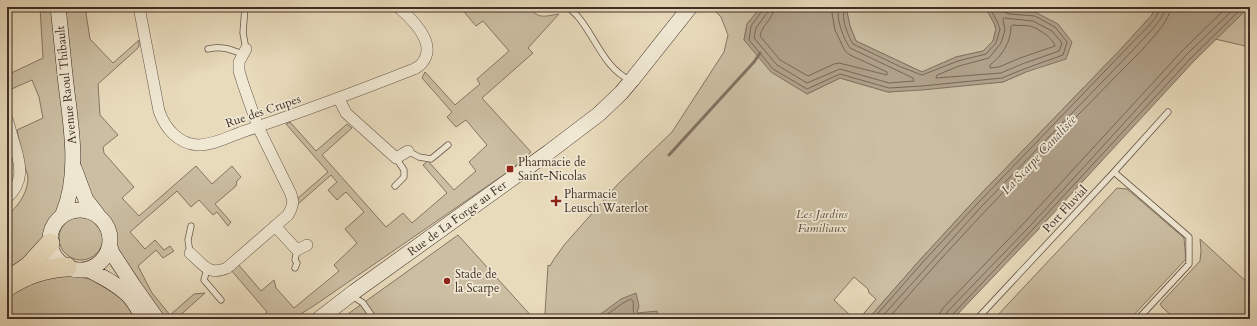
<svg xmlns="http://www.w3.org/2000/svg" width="1257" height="326" viewBox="0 0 1257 326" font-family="Cardo,serif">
<rect width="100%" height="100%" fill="#e8dbbc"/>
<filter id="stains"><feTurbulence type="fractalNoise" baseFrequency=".005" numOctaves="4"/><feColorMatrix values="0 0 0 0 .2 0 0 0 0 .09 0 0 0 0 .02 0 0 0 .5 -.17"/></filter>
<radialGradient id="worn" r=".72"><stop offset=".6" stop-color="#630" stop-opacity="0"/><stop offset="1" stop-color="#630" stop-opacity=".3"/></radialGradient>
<path fill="#cbbea2" stroke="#857664" d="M40,7H54L58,41L67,167L61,207L46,224L43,237L7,280V215C20,206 34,183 25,168L17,130L43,118L39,97L32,80L7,91V75L43,58Z
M63,7H85L90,39L113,63L139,40V46L138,48L98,84L100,115L118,135L103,147L104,153L134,187L122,198L139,216L196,166L212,184L232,166L241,177L237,181L236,186L215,204L231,222L228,226L217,212L213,215L199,200L191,207L177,191L130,232L145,249L155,240L164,250L170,246L174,251L163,258L156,250L138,266L152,293L170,315L194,294L205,293L176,319H161L115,246V228L111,221L105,214L91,202L82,173L78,149Z
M460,7H529C539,20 545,16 559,14L528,48L533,53L482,98L531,152L522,161L502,176L315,305L293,319H260L267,312L231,270L238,264L261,291L274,280L276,288L294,308L339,271L334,265L357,243L345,229L364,212L346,192L337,200L328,190L337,182L331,175L298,204L297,199L328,172L286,124L290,122L316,151L347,124L352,128L322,155L386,227L403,213L412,223L447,193L423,165L428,161L454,190L476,171L469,162L487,145L466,120L456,127L447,117L452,112L422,78L425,72L455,105L480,84L477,79L509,51L483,21L476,26Z
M711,7H761L747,24L744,40L807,94L840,78L888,92L1003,82L1026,72L1035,12L1009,10L1000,7H1157L1151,16L1120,50L974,201L919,261L868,319H859L876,299L869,293L868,289L854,277L834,300L854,319H543L545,313L548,265L550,266L554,259L565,244L618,184L672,132L724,52L728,35L721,17Z
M851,7H985L994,23L996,29L993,41L983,51L956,57L922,72L856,41L850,26L847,12Z
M1249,7H1250V47L1215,39Z
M1117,188L1127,189L1184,238L1186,259L1130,319H994Z
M59 238a22 22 0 1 1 44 0a22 22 0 1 1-44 0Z
M458,235L534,319H341Z
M1200,239L1250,285V319H1175L1162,307L1160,304L1200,261L1201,251Z
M62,274L91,279L97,281L118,296L125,303L136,319H7V295L15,289Z"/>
<path fill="#afa089" stroke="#827261" d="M761,7H851L847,12L850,26L856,41L922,72L956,57L983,51L993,41L996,29L994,23L985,7H1000L1009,10L1035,12L1058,24L1072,42L1066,59L1026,72L1003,82L922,90L888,92L840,78L807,94L771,72L744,40L747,24Z
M1157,7H1249L1194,61L1036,232L953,319H868L919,261L974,201L1120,50L1151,16Z
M636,293L639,306L637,313L657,311L659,319H594L621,299Z"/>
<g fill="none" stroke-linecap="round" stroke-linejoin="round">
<path stroke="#776758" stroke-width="1" d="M763,7L762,11L751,26L749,40L773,69L807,89L840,74L889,88L922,86L1002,78L1024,69L1063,55L1067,42L1055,27L1035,16L1009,14L1002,11L1001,7
M768,7L767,13L756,28L754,38L777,65L807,83L840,69L889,83L914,81L913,78L850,48C844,40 835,17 839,7
M774,7C774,19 762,24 760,36L780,60L808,76L834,64L839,63L887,75V72L850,55L845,51L835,30L832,13L833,7
M846,7C839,15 848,36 853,44L901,67L922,75L958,61L986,54L996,43L1000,29L997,21L989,7
M1004,18L1033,21L1052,31L1062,43L1059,51L1022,64L1001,73L936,78L937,75L959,66L989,58L1001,43L1005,30L1003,20Z
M1013,25C1018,26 1024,25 1030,26C1038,28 1053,38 1055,46L1020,58L999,67L990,68V65C1002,56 1011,42 1011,27Z
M601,319L623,303L631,299L633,301C634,306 632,312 635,316L639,317L653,316L655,319
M873,319L922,263L977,204L1130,45C1138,36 1159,19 1160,7
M880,319L981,207L1134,49C1143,38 1165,20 1165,7
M888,319C962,232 1042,152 1122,70C1134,58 1171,23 1171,7
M939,319L940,313L944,307L1025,222L1183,50L1227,7
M945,319L946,315L948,311L1030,226L1187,54L1236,7
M950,319L952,315L1033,229L1191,58L1243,7"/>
<path stroke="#827261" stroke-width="3" d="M669,155L754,62L760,53"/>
<defs>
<path id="lane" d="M245,7L243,33L246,49
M568,7C572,11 576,14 579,18C595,37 605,69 630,80
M208,49C223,46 229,49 243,54
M408,151L419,157L431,159L448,145
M1114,172L1189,237V264L1138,319
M395,186L404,177V170L396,158
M190,253L188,240L191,226
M295,268L297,263L295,260L297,250
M207,269L204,280L221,300
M354,292L357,299L363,303L374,319
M977,319L1114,172L1168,112"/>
<path id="street" d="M139,7L159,111C165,128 178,144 198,145C214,145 230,136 245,131C302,112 358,91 414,69C416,68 420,66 422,63C438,44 412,19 398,7
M339,99L346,113L396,158L408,151
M7,119C10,128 12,137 15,146C21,166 24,182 7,198
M275,226L297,250L307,245
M190,253C204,265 208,276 227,268L288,215L291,209L293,202L291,194L258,127L243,84L239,71V62L246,49"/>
<path id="secondary" d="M58,7C61,33 63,58 66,84C71,126 80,174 63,214
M74,168L86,200L97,214
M50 240a30 30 0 1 1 60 0a30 30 0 1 1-60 0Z
M110,247L112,253L133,285L157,319
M87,269C101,276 117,284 128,295C135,302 139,311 144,319
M319,319L354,292L549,152L599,114L621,93L632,80L690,7"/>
<path id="highway" d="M16,275L29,266L50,243
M7,287C25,275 45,268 67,267"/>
</defs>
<use href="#lane" stroke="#69594c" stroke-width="7"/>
<use href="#street" stroke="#69594c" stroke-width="12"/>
<use href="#secondary" stroke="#3f2e26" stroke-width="16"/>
<use href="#highway" stroke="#3f2e26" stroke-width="20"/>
<use href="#lane" stroke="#f0e8d3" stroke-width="5.5"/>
<use href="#street" stroke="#f0e8d3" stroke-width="11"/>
<use href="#secondary" stroke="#f0e8d3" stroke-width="15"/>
<use href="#highway" stroke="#e8dbbc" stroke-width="19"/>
</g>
<g fill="#8f2418" stroke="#f0e8d3" stroke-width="1.5">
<rect x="506" y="165" width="8" height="8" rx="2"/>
<path d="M554 195h4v4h4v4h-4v4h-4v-4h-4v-4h4z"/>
<circle cx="447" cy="281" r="4"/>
</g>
<g text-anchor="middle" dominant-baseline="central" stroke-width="3.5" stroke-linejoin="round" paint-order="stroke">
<g font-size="12" fill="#3f2e26" stroke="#f0e8d3">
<text transform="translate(66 85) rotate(-96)">Avenue Raoul Thibault</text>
<text transform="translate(263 111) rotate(-19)">Rue des Crupes</text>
<text transform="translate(1065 209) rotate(-47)">Port Fluvial</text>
<text transform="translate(457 218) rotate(-36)">Rue de La Forge au Fer</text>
</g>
<g font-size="12" fill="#3f2e26" stroke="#f0e8d3" text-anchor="start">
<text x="518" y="162">Pharmacie de<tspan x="518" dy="14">Saint-Nicolas</tspan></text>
<text x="564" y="194">Pharmacie<tspan x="564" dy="14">Leusch Waterlot</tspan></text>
<text x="455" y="274">Stade de<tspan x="455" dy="14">la Scarpe</tspan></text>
</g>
<g font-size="12" font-style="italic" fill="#5b4b3f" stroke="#f0e8d3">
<text x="822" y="214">Les Jardins<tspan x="822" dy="14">Familiaux</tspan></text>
</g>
<g font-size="13" font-style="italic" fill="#5b4a3f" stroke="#f0e8d3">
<text transform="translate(1039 155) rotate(-47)">La Scarpe Canalisée</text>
</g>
</g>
<rect width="1257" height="326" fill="none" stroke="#e8dbbc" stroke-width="24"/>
<rect x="8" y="8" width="1241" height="310" fill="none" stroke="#3f2e26" stroke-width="2"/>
<rect x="12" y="12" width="1233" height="302" fill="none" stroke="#3f2e26"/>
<rect width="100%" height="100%" filter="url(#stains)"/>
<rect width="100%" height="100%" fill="url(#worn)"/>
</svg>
